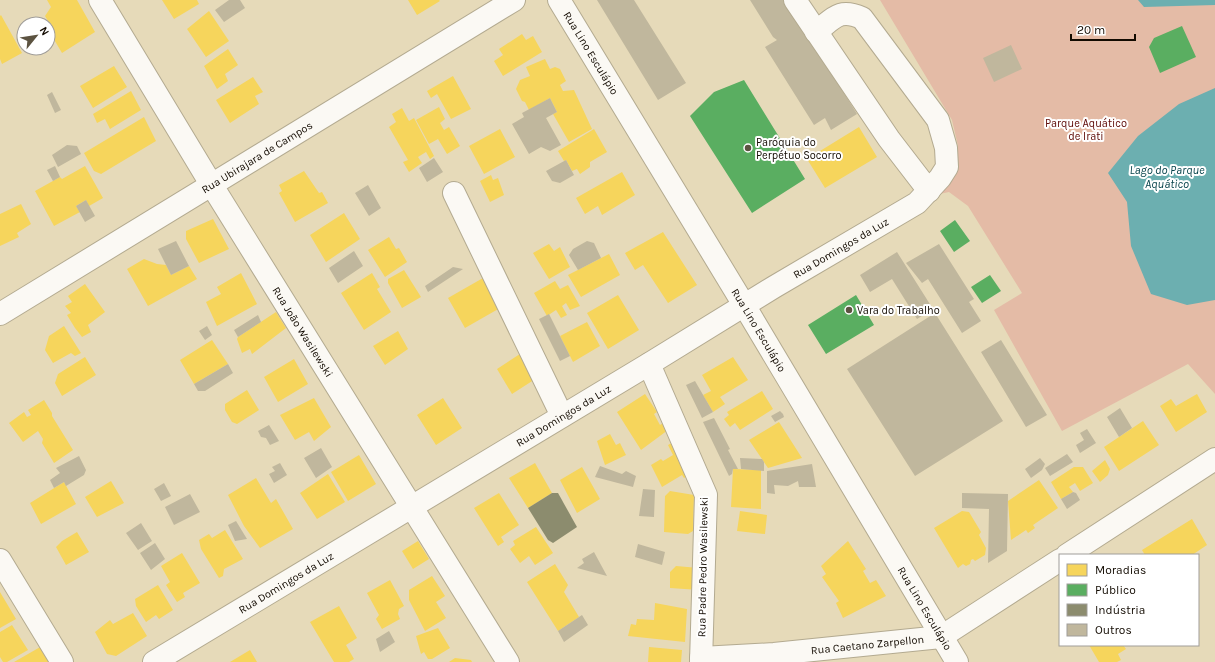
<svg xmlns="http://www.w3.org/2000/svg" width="1215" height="662" viewBox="0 0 1215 662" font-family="Karla,sans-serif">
<rect width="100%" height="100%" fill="#e6dab9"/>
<path fill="#e4bba6" d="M880,0H1215V394L1188,364L1062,431L994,310L1022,293L968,206L949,192L920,198L941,179L958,146L952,120Z"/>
<path fill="#6cafb0" d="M1138,0H1215V5L1144,7Z
M1215,88V300L1187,305L1151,294L1131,246L1127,202L1108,173L1138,136L1179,104Z"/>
<path fill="#f6d55c" d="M47,0H77L95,32L62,53L49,31L53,29L45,16L51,7Z
M162,0H197L199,4L174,19Z
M408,0H439L440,1L417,15Z
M209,11L229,41L206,57L187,29Z
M1,15L22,53L2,64L0,59V16Z
M522,34L526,40L533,36L542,52L503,76L494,61L503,55L499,49Z
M228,49L238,65L225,74L228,81L217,89L204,66Z
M545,59L550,69L555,67L560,69L566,81L560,85L563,91L574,90L592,129L569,142L553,114L557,112L550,98L529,110L525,102L522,101L516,89L520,80L530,76L526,67Z
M114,66L127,87L93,108L80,86Z
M453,76L471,109L451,119L437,94L431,98L427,91Z
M253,77L263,92L255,96L259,104L230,123L216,100Z
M131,91L141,110L110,129L105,119L97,123L93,114Z
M439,107L445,119L440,123L444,130L449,127L460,146L447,154L438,139L429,144L416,120Z
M402,108L409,121L414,118L434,156L430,159L426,152L418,157L422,163L409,172L403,162L408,160L389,127L396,122L392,114Z
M144,117L156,141L101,174L94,171L84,153Z
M859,127L877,157L825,188L807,159Z
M500,129L515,157L484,174L469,146Z
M594,129L607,152L590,162V167L580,174L577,169L572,171L566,160L564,161L558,151Z
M85,166L103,198L89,206L86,200L76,206L80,212L54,226L35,191L60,177L62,179Z
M304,171L319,193L322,192L328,203L295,222L279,193L282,191L279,185Z
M622,172L635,195L602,215L598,206L585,214L576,198Z
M491,175L493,180L498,178L504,195L490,202L480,181Z
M21,204L31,224L17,233L19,237L0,246V214Z
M344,213L360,239L326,262L310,235Z
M213,219L229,249L199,263L186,239V231Z
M663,232L697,285L668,303L643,265L635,270L625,253Z
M389,237L396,249L399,248L407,262L385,277L368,250Z
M549,244L554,251L560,247L570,267L549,279L533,253Z
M609,254L620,275L581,297L568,275Z
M144,259L157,264L166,265L171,275L189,266L197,279L148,306L127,269Z
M404,270L421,297L402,308L388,283V279Z
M241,273L257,304L217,326L206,302L221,294L217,287Z
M372,273L380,287L377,289L391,312L364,330L341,293Z
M483,278L500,308L465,328L448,298Z
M555,281L560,289L568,285L580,306L570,310L566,303L562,306L567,315L561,318L556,310L547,316L534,293Z
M85,284L105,312L88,325L91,332L82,337L75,328L67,315L71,313L65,306L72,302L68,296Z
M618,295L639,330L608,349L587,313Z
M276,312L286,328L252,354L250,349L242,353L237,339L238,337Z
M587,322L600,346L573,362L560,336Z
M64,326L81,353L75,356L71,353L53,363L45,350L49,336Z
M398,331L408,349L385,365L373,346Z
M212,340L228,364L194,384L180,360Z
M523,352L540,376L512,394L497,369Z
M85,357L96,375L62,396L55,383L58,374Z
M733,357L748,380L720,397L725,404L713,412L703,395L711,391L702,375Z
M294,359L308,384L278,402L264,377Z
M247,390L259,410L237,424L232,422L225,410V404Z
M762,391L773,409L740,430L735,423L730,427L724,419L729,415L727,412Z
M645,394L657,412L654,414L660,425L663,423L668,430L641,450L617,412Z
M1197,394L1207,412L1176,432L1160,406L1171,399L1176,406Z
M314,398L331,427L314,441L309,432L295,440L280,415Z
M443,398L462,428L436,445L417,415Z
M44,400L52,413V416L73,450L54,463L42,443L43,439L38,431L23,442L9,423L24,412L27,417L31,415L28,410Z
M1143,421L1159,445L1119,471L1104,447Z
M779,422L802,458L768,468L749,440Z
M610,434L616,445L620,443L626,455L605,465L597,441Z
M679,439L694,471L684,478L682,475L662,487L651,465L661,459L663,461L673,455L668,445Z
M359,455L376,484L348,501L331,472Z
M1105,460L1110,469L1108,475L1100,482L1092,471Z
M535,463L552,493L528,508L509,478Z
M582,467L600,499L577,513L560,480Z
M1074,467H1083L1093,483L1080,491L1075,483L1069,487L1073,492L1061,499L1051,482Z
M733,469L761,470V509L731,507Z
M328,474L345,502L317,519L300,493Z
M256,478L271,503L276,499L293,529L260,548L244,526L228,495Z
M1039,480L1058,508L1033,525L1035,528L1028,533L1026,530L1011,540L1008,501Z
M111,481L124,503L97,517L85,497Z
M64,482L76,504L41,524L30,503Z
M670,491L694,495L693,531L688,534L664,532L665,496Z
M499,493L519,525L501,537L504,542L498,546L474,508Z
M740,511L767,515L765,534L737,531Z
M962,511L969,512L981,532L979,535L986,548L985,555L975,561L973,559L971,560L970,564L966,566L963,564L958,568L934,528Z
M1192,519L1207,545L1192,555H1145L1142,550Z
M536,527L553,553L535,565L529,556L520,563L510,549L515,545L513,541Z
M225,530L243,559L224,569L223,576L219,578L201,549L199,540L209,534L212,538Z
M77,532L89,552L66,565L56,547L62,541Z
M418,541L429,559L413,569L402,551Z
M848,541L866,569L863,571L870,583L876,580L886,596L843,618L836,603L839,601L822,577L826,574L821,566Z
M182,553L200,583L183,593L185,597L177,602L166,585L170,582L161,566Z
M555,564L568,585L564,592L579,617L558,631L527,582Z
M676,566L699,568V590L670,588V572Z
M432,576L445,596L436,602L446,618L425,631L409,600V590Z
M390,580L404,606L399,609L398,614L400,619L382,629L376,619L379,615L367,593Z
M158,585L173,610L159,619L156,615L146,622L136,606L135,599Z
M0,592L16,619L0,628Z
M655,603L687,609L685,642L628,636L631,624L636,625L637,619L654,620Z
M339,606L357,638L346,645L354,659L349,662H334L310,622Z
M133,613L147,636L116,656L107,654L95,632L110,620L113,624Z
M12,625L28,650L7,662H3L0,657V632Z
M438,628L450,648L432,659H428L424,652L421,654L416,636Z
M1089,645H1123L1126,649L1118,654L1121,660L1117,662H1099Z
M42,646L51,662H14Z
M649,647L682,650L681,662H648Z
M250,650L257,662H230Z
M455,658L471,660L472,662H449Z"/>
<path fill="#5aae61" d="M1182,26L1196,57L1160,73L1149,47L1154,38Z
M744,80L805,179L752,213L690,116L714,92Z
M955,220L970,241L954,252L940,231Z
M990,275L1001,291L982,303L971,287Z
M856,295L874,325L826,354L808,325Z"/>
<path fill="#8c8c6e" d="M552,493H558L577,527L553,543L548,540L528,508Z"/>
<path fill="#c0b79d" d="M229,0H240L245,8L224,22L215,10Z
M597,0H634L686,83L658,100Z
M750,0H786L857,114L831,130L825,118L814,125L765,47L777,40L773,37Z
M1011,45L1022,69L994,82L983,58Z
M52,92L61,110L55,113L47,95Z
M550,98L557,112L546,118L561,145L550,151L541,147L529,154L512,124L524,117L522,113Z
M67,145L77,146L81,154L58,167L52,155Z
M434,158L443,172L427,182L419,168Z
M566,160L574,175L560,183L552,181L546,171Z
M55,166L60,177L53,181L47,170Z
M368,185L381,208L369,216L355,193Z
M86,200L95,216L85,222L76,206Z
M176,241L189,266L171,275L158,249Z
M587,241L594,243L601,258L578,270L569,255L573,249Z
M939,244L974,299L969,302L981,321L962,333L928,279L922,283L906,263Z
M354,251L363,266L338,283L329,268Z
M897,252L933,309L917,319L892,279L870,292L860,275Z
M453,267L463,269L428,292L425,286Z
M935,313L1003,421L915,476L847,369Z
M549,314L570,356L560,361L539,319Z
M258,315L261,322L238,337L234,330Z
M207,326L212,335L205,340L199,331Z
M1001,340L1047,415L1026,427L981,352Z
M228,364L233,373L205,391H198L194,384Z
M695,381L713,412L702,418L686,385Z
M1120,408L1132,428L1119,437L1107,417Z
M780,411L783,414L784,417L775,422L771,416Z
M714,418L730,449L728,450L738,469H733L732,474L729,476L703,422Z
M269,425L279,441L270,445L266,438L261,437L258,431Z
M1087,429L1096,443L1080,453L1076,445L1084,440L1080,433Z
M321,448L332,467L316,478L304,458Z
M1067,454L1073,462L1050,476L1045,468Z
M79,456L86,470L84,475L66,486L64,482L54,488L50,480L60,473L56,468Z
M740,458L762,459L764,462V471L741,469Z
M1040,458L1045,464L1042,470L1031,478L1025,469Z
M280,463L287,475L274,483L269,474L275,471L272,467Z
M812,464L816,487H799L798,481L788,486L774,485L775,494L767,493V471Z
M600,466L622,474L626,471L636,476L633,487L595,477Z
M164,483L171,496L161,501L154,489Z
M643,489L655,490L654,517L639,516Z
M1073,492L1076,493L1080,500L1067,509L1061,499Z
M962,493L1008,494L1007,551L988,563L989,509L962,508Z
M190,494L200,512L174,525L165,507Z
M236,521L247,539L235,541L228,525Z
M141,523L152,541L138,550L126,533Z
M155,543L165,559L151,570L140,553Z
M638,544L665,552L662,565L635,557Z
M594,552L607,576L577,568L584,563L582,559Z
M582,615L588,625L564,642L558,631Z
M389,631L395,642L380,652L376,639Z"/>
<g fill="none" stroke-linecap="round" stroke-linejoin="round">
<defs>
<g id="minor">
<path id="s1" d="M100,0L211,184L508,662"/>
<path id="s2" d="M559,0L744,305L957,662"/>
<path d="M795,0L889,139L929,191"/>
<path d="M454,193L562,416"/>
<path id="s3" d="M0,314L514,0"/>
<path d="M649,364L706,495L701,662"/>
<path d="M1067,555L1215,459"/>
<path d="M0,560L62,662"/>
<path id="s4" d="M701,658L774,654L941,637L1060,560"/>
<path id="s5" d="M154,662L649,364L774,287L917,203L940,178L947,167L946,148L938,120L862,18C839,8 834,18 816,32"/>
</g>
</defs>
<use href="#minor" stroke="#b3aa90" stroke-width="24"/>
<use href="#minor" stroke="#fbf9f4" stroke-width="22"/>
</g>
<g fill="#5c5341" stroke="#fff" stroke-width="1.5">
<circle cx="748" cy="148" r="4"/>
<circle cx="849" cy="310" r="4"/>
</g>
<g text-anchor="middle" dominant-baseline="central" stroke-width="4" stroke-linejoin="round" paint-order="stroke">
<g font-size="11" fill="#120a00" stroke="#fff">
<text stroke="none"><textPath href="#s2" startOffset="62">Rua Lino Esculápio</textPath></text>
<text stroke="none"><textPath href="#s3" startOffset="301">Rua Ubirajara de Campos</textPath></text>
<text stroke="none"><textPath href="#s5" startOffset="802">Rua Domingos da Luz</textPath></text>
<text stroke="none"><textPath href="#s2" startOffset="386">Rua Lino Esculápio</textPath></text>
<text stroke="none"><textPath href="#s1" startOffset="389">Rua João Wasilewski</textPath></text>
<text stroke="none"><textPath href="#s5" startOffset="478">Rua Domingos da Luz</textPath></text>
<text transform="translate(703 567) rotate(-89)">Rua Padre Pedro Wasilewski</text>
<text stroke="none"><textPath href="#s5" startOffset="154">Rua Domingos da Luz</textPath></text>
<text stroke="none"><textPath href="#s2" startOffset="710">Rua Lino Esculápio</textPath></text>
<text stroke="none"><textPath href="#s4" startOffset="167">Rua Caetano Zarpellon</textPath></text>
</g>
<g font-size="11" fill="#5b0502" stroke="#fff">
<text x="1086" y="123">Parque Aquático<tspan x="1086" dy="13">de Irati</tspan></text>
</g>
<g font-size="11" fill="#120a00" stroke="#fff" text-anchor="start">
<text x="756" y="142">Paróquia do<tspan x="756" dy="13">Perpétuo Socorro</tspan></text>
<text x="857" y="310">Vara do Trabalho</text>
</g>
<g font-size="12" font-style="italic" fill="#003f47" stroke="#fff">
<text x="1167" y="170">Lago do Parque<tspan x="1167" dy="14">Aquático</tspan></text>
</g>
</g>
<rect x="1059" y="554" width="140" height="92" fill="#ffffff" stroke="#a09d99"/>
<rect x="1067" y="564" width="20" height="12" fill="#f6d55c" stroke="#a09d99"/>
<text x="1095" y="574" font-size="12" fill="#120a00">Moradias</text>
<rect x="1067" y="584" width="20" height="12" fill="#5aae61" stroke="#a09d99"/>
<text x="1095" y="594" font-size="12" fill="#120a00">Público</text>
<rect x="1067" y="604" width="20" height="12" fill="#8c8c6e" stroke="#a09d99"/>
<text x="1095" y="614" font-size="12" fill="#120a00">Indústria</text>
<rect x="1067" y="624" width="20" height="12" fill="#c0b79d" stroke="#a09d99"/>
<text x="1095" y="634" font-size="12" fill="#120a00">Outros</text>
<g transform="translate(36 36) rotate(60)"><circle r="19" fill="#ffffff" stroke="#a09d99"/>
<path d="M0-3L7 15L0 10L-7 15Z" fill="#5c5341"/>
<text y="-6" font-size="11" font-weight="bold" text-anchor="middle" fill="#120a00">N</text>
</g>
<path d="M1071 34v6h64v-6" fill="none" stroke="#120a00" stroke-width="2"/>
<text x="1077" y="34" font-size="12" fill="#120a00" stroke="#ffffff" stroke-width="3" paint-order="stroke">20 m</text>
</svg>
